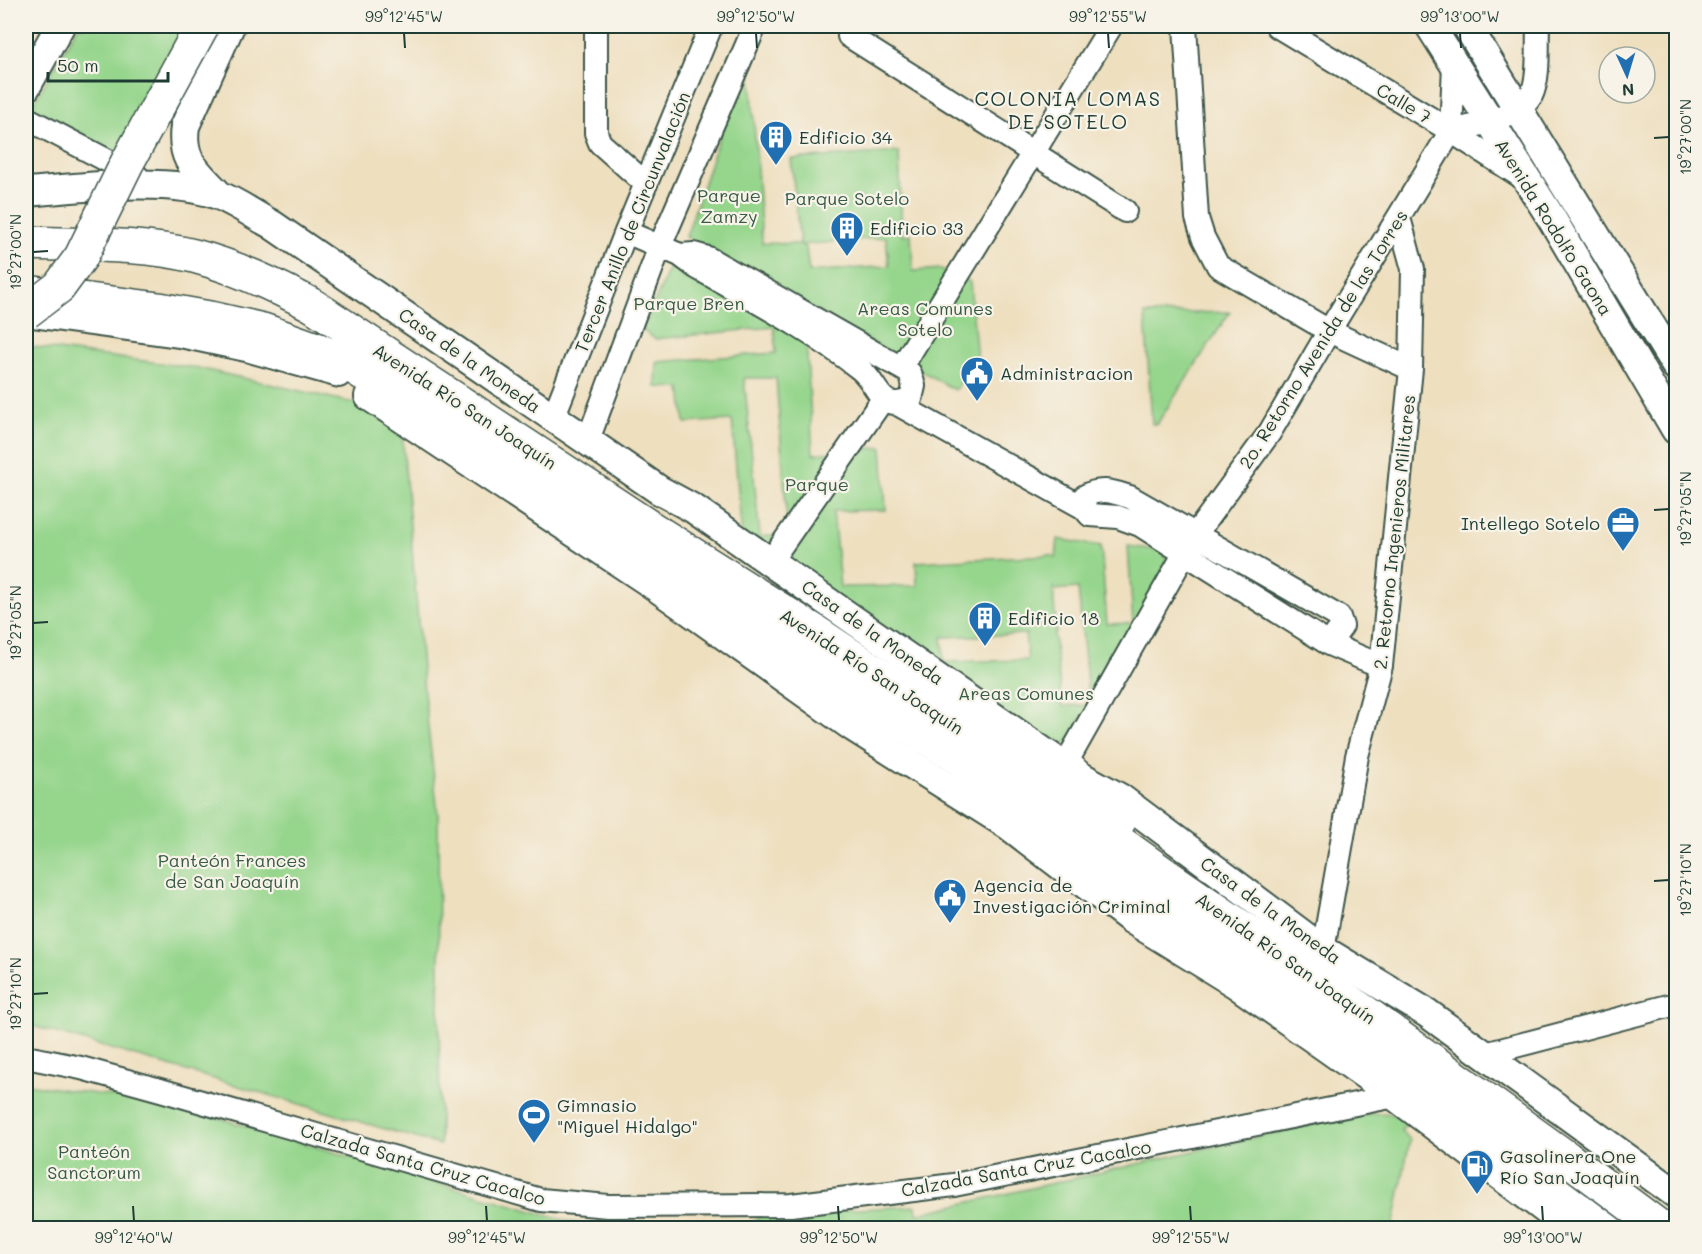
<svg xmlns="http://www.w3.org/2000/svg" width="1702" height="1254" viewBox="0 0 1702 1254" font-family="Mali,sans-serif">
<rect width="100%" height="100%" fill="#f7f3e8"/>
<filter id="ink" filterUnits="userSpaceOnUse"><feTurbulence type="fractalNoise" baseFrequency=".0167" numOctaves="2"/><feDisplacementMap in="SourceGraphic" scale="12" xChannelSelector="R" yChannelSelector="G"/><feConvolveMatrix kernelMatrix="1 2 1 2 8 2 1 2 1" color-interpolation-filters="sRGB"/></filter>
<filter id="wash" filterUnits="userSpaceOnUse"><feTurbulence type="fractalNoise" baseFrequency=".008" numOctaves="4" result="noise"/><feDisplacementMap in="SourceGraphic" scale="24" xChannelSelector="R" yChannelSelector="G"/><feGaussianBlur stdDeviation="1.35" result="paint"/><feColorMatrix in="noise" values="0 0 0 0 0 0 0 0 0 0 0 0 0 0 0 0 0 1.4 0 .05"/><feComposite in="paint" operator="in"/></filter>
<g filter="url(#wash)">
<rect width="100%" height="100%" fill="#eedfbf"/>
<path fill="#95d58c" stroke="#5a8960" stroke-width="1.5" fill-rule="evenodd" d="M78,26H187L120,157L31,108Z
M749,47L762,243L800,244L791,159L899,152L902,235L911,234L913,271L941,269L970,282L977,361L955,390L686,237ZM886,237L889,266L809,272L806,248L801,245Z
M675,256L806,338L813,454L882,447L886,510L833,511L840,587L917,586L916,562L1051,555L1056,558L1058,539L1101,546L1107,624L1133,623L1128,546L1164,551L1170,574L1058,757L742,538L732,420L685,423L681,388L656,387L657,362L776,353L774,327L655,339L642,330ZM744,378H776L788,534L760,537ZM1053,586L1054,590L1078,588L1089,705L1062,706L1054,634L1056,633ZM1027,634L1025,635L1028,660L944,662L942,637Z
M1230,312L1157,424H1152L1145,314Z
M26,346L198,368L358,404L402,432L424,692L438,814L440,1145L26,1024Z
M26,1084L175,1105L570,1222L611,1228H26Z
M1386,1113L1400,1116L1406,1124L1401,1131L1410,1139L1393,1228H744L763,1214L916,1206L917,1214L1357,1114Z"/>
</g>
<g filter="url(#ink)">
<g fill="none" stroke-linecap="round" stroke-linejoin="round">
<defs>
<path id="minor" d="M596,26V133L600,143L646,184
M1185,26L1197,218L1203,237L1218,266L1329,331L1411,369
M1277,26L1451,131L1525,179
M849,36L1125,211
M26,118L137,176
M1451,131L1454,65
M626,232L680,255L696,267C751,299 810,329 860,369C879,384 879,414 911,399L914,386L910,373L708,258L694,254L680,255
M26,315L180,336L246,350L339,376
M901,368L1111,26
M899,405L1084,508
M553,418L626,232L711,26
M588,440L660,246L755,26
M770,562L883,399
M1329,644L1342,626L1339,617L1130,497C1113,492 1101,487 1085,496L1084,508L1090,515L1118,517L1140,525L1329,644L1381,666
M1065,765L1195,535L1270,432L1329,331L1451,131C1474,126 1519,118 1531,96C1540,78 1537,45 1538,26
M1323,950L1357,756L1381,666L1411,369L1413,269L1399,218
M1485,1054L1676,1004
M26,1057L81,1068L164,1091L541,1200L608,1206L791,1205L954,1185L1395,1096"/>
<path id="major" d="M1430,26L1552,219L1676,430
M1467,26L1676,366
M26,87L60,26
M26,192C81,188 166,176 218,195C236,202 254,215 271,224L659,490L694,509L1071,771L1120,798L1323,950L1427,1013L1676,1194
M219,195C197,171 180,161 185,126L230,26
M369,396L652,584L853,727L1008,825L1131,919L1236,984L1395,1096L1570,1228"/>
<path id="highway" d="M26,243C78,245 143,243 194,256C236,267 274,285 312,305L651,528L814,631L960,728L1164,874L1362,1010L1567,1158
M27,292L159,309L215,319L263,330L319,350L346,363L496,455L636,546L797,657L957,757L1119,876L1347,1032L1550,1184L1606,1228
M1071,771L1096,799L1120,820"/>
</defs>
<use href="#minor" stroke="#3e5549" stroke-width="26"/>
<use href="#major" stroke="#3e5549" stroke-width="32"/>
<use href="#highway" stroke="#3e5549" stroke-width="36"/>
<use href="#minor" stroke="#fff" stroke-width="22"/>
<use href="#major" stroke="#fff" stroke-width="28"/>
<use href="#highway" stroke="#fff" stroke-width="33"/>
<defs>
<path id="highway-bridge" d="M26,312L59,287L81,257L127,163L202,26
M1567,1158L1661,1228"/>
</defs>
<use href="#highway-bridge" stroke="#3e5549" stroke-width="36" stroke-linecap="butt"/>
<use href="#highway-bridge" stroke="#fff" stroke-width="33"/>
</g>
</g>
<path fill="none" stroke="#1f3d34" stroke-width="2" d="M404,33L405,48M756,33L757,48M1108,33L1109,48M1460,33L1461,48M1654,138L1669,137M33,252L48,251M1654,510L1669,509M33,623L48,622M1654,881L1669,880M33,994L48,993M133,1206L134,1221M486,1206L487,1221M838,1206L839,1221M1190,1206L1191,1221M1542,1206L1543,1221"/>
<defs>
<symbol id="building-pin" viewBox="-11 -11 22 30"><path d="M0 17L-7.5 6A9.5 9.5 0 1 1 7.5 6Z" fill="#1f6fb2" stroke="#f7f3e8"/><path d="M-4-6H4V6H1V3H-1V6H-4ZM-2.5-4.3h1.7v1.8h-1.7ZM.8-4.3h1.7v1.8H.8ZM-2.5-1h1.7V.8h-1.7ZM.8-1h1.7V.8H.8Z" fill="#fff"/></symbol>
<symbol id="civic-pin" viewBox="-11 -11 22 30"><path d="M0 17L-7.5 6A9.5 9.5 0 1 1 7.5 6Z" fill="#1f6fb2" stroke="#f7f3e8"/><path d="M-.6-6.5H3V-4.5H.6V-3L4-1V1h2V6H-6V1h2V-1L-.6-3ZM-1.2 2.5V6h2.4V2.5Z" fill="#fff"/></symbol>
<symbol id="office-pin" viewBox="-11 -11 22 30"><path d="M0 17L-7.5 6A9.5 9.5 0 1 1 7.5 6Z" fill="#1f6fb2" stroke="#f7f3e8"/><path d="M-6-3h4V-5.5h4V-3h4V5H-6ZM-1-4.5V-3h2v-1.5ZM-6 0V1H6V0Z" fill="#fff"/></symbol>
<symbol id="stadium-pin" viewBox="-11 -11 22 30"><path d="M0 17L-7.5 6A9.5 9.5 0 1 1 7.5 6Z" fill="#1f6fb2" stroke="#f7f3e8"/><path d="M0-5a6.5 5 0 1 0 0 10a6.5 5 0 1 0 0-10ZM-3.5-1.8h7v3.6h-7Z" fill="#fff"/></symbol>
<symbol id="fuel-pin" viewBox="-11 -11 22 30"><path d="M0 17L-7.5 6A9.5 9.5 0 1 1 7.5 6Z" fill="#1f6fb2" stroke="#f7f3e8"/><path d="M-5.5-6h7V0h2V4h1.3V-2.5L3-4.5l.8-.8L6-3V5H2.5V1h-1V6h-7ZM-4.2-4.7v3.2H.2V-4.7Z" fill="#fff"/></symbol>
</defs>
<g fill-rule="evenodd">
<use href="#building-pin" x="757" y="118" width="38" height="52"/>
<use href="#building-pin" x="828" y="209" width="38" height="52"/>
<use href="#civic-pin" x="958" y="354" width="38" height="52"/>
<use href="#office-pin" x="1604" y="504" width="38" height="52"/>
<use href="#building-pin" x="966" y="599" width="38" height="52"/>
<use href="#civic-pin" x="931" y="876" width="38" height="52"/>
<use href="#stadium-pin" x="515" y="1096" width="38" height="52"/>
<use href="#fuel-pin" x="1458" y="1147" width="38" height="52"/>
</g>
<g text-anchor="middle" dominant-baseline="central" stroke-width="4.5" stroke-linejoin="round" paint-order="stroke">
<g font-size="18" fill="#1f3d34" stroke="#f7f3e8">
<text transform="translate(1404 103) rotate(31)">Calle 7</text>
<text transform="translate(632 222) rotate(-68)">Tercer Anillo de Circunvalación</text>
<text transform="translate(1554 227) rotate(58)">Avenida Rodolfo Gaona</text>
<text transform="translate(1323 339) rotate(-58)">2o. Retorno Avenida de las Torres</text>
<text transform="translate(470 360) rotate(35)">Casa de la Moneda</text>
<text transform="translate(465 406) rotate(33)">Avenida Río San Joaquín</text>
<text transform="translate(1394 532) rotate(-84)">2. Retorno Ingenieros Militares</text>
<text transform="translate(873 632) rotate(35)">Casa de la Moneda</text>
<text transform="translate(872 671) rotate(33)">Avenida Río San Joaquín</text>
<text transform="translate(1271 910) rotate(36)">Casa de la Moneda</text>
<text transform="translate(1286 958) rotate(35)">Avenida Río San Joaquín</text>
<text transform="translate(423 1164) rotate(16)">Calzada Santa Cruz Cacalco</text>
<text transform="translate(1026 1168) rotate(-10)">Calzada Santa Cruz Cacalco</text>
</g>
<g font-size="18" fill="#1f3d34" stroke="#f7f3e8" text-anchor="start">
<text x="799" y="137">Edificio 34</text>
<text x="870" y="228">Edificio 33</text>
<text x="1000" y="373">Administracion</text>
<text x="1600" y="523" text-anchor="end">Intellego Sotelo</text>
<text x="1008" y="618">Edificio 18</text>
<text x="973" y="885">Agencia de<tspan x="973" dy="21">Investigación Criminal</tspan></text>
<text x="557" y="1105">Gimnasio<tspan x="557" dy="21">"Miguel Hidalgo"</tspan></text>
<text x="1500" y="1156">Gasolinera One<tspan x="1500" dy="21">Río San Joaquín</tspan></text>
</g>
<g font-size="18" fill="#375b46" stroke="#f7f3e8">
<text x="729" y="195">Parque<tspan x="729" dy="21">Zamzy</tspan></text>
<text x="847" y="198">Parque Sotelo</text>
<text x="689" y="303">Parque Bren</text>
<text x="925" y="308">Areas Comunes<tspan x="925" dy="21">Sotelo</tspan></text>
<text x="817" y="484">Parque</text>
<text x="1026" y="693">Areas Comunes</text>
<text x="232" y="860">Panteón Frances<tspan x="232" dy="21">de San Joaquín</tspan></text>
<text x="94" y="1151">Panteón<tspan x="94" dy="21">Sanctorum</tspan></text>
</g>
<g font-size="20" letter-spacing="1.5" fill="#1f3d34" stroke="#f7f3e8">
<text x="1068" y="98">COLONIA LOMAS<tspan x="1068" dy="23">DE SOTELO</tspan></text>
</g>
</g>
<rect width="1702" height="1254" fill="none" stroke="#f7f3e8" stroke-width="66"/>
<g transform="translate(1627 75) rotate(176)"><circle r="28" fill="#f7f3e8" stroke="#a1aaa0" stroke-width="1.5"/>
<path d="M0-4.5L10 22L0 15L-10 22Z" fill="#1f6fb2"/>
<text y="-9" font-size="16" font-weight="bold" text-anchor="middle" fill="#1f3d34">N</text>
</g>
<path d="M48 72v9h120v-9" fill="none" stroke="#1f3d34" stroke-width="3"/>
<text x="57" y="72" font-size="18" fill="#1f3d34" stroke="#f7f3e8" stroke-width="4.5" paint-order="stroke">50 m</text>
<rect x="33" y="33" width="1636" height="1188" fill="none" stroke="#1f3d34" stroke-width="2"/>
<g font-size="15" text-anchor="middle" fill="#1f3d34">
<text x="404" y="22">99°12'45"W</text>
<text x="756" y="22">99°12'50"W</text>
<text x="1108" y="22">99°12'55"W</text>
<text x="1460" y="22">99°13'00"W</text>
<text transform="translate(1686 137) rotate(-90)" y="5">19°27'00"N</text>
<text transform="translate(16 252) rotate(-90)" y="5">19°27'00"N</text>
<text transform="translate(1686 509) rotate(-90)" y="5">19°27'05"N</text>
<text transform="translate(16 623) rotate(-90)" y="5">19°27'05"N</text>
<text transform="translate(1686 880) rotate(-90)" y="5">19°27'10"N</text>
<text transform="translate(16 994) rotate(-90)" y="5">19°27'10"N</text>
<text x="134" y="1243">99°12'40"W</text>
<text x="487" y="1243">99°12'45"W</text>
<text x="839" y="1243">99°12'50"W</text>
<text x="1191" y="1243">99°12'55"W</text>
<text x="1543" y="1243">99°13'00"W</text>
</g>
</svg>
